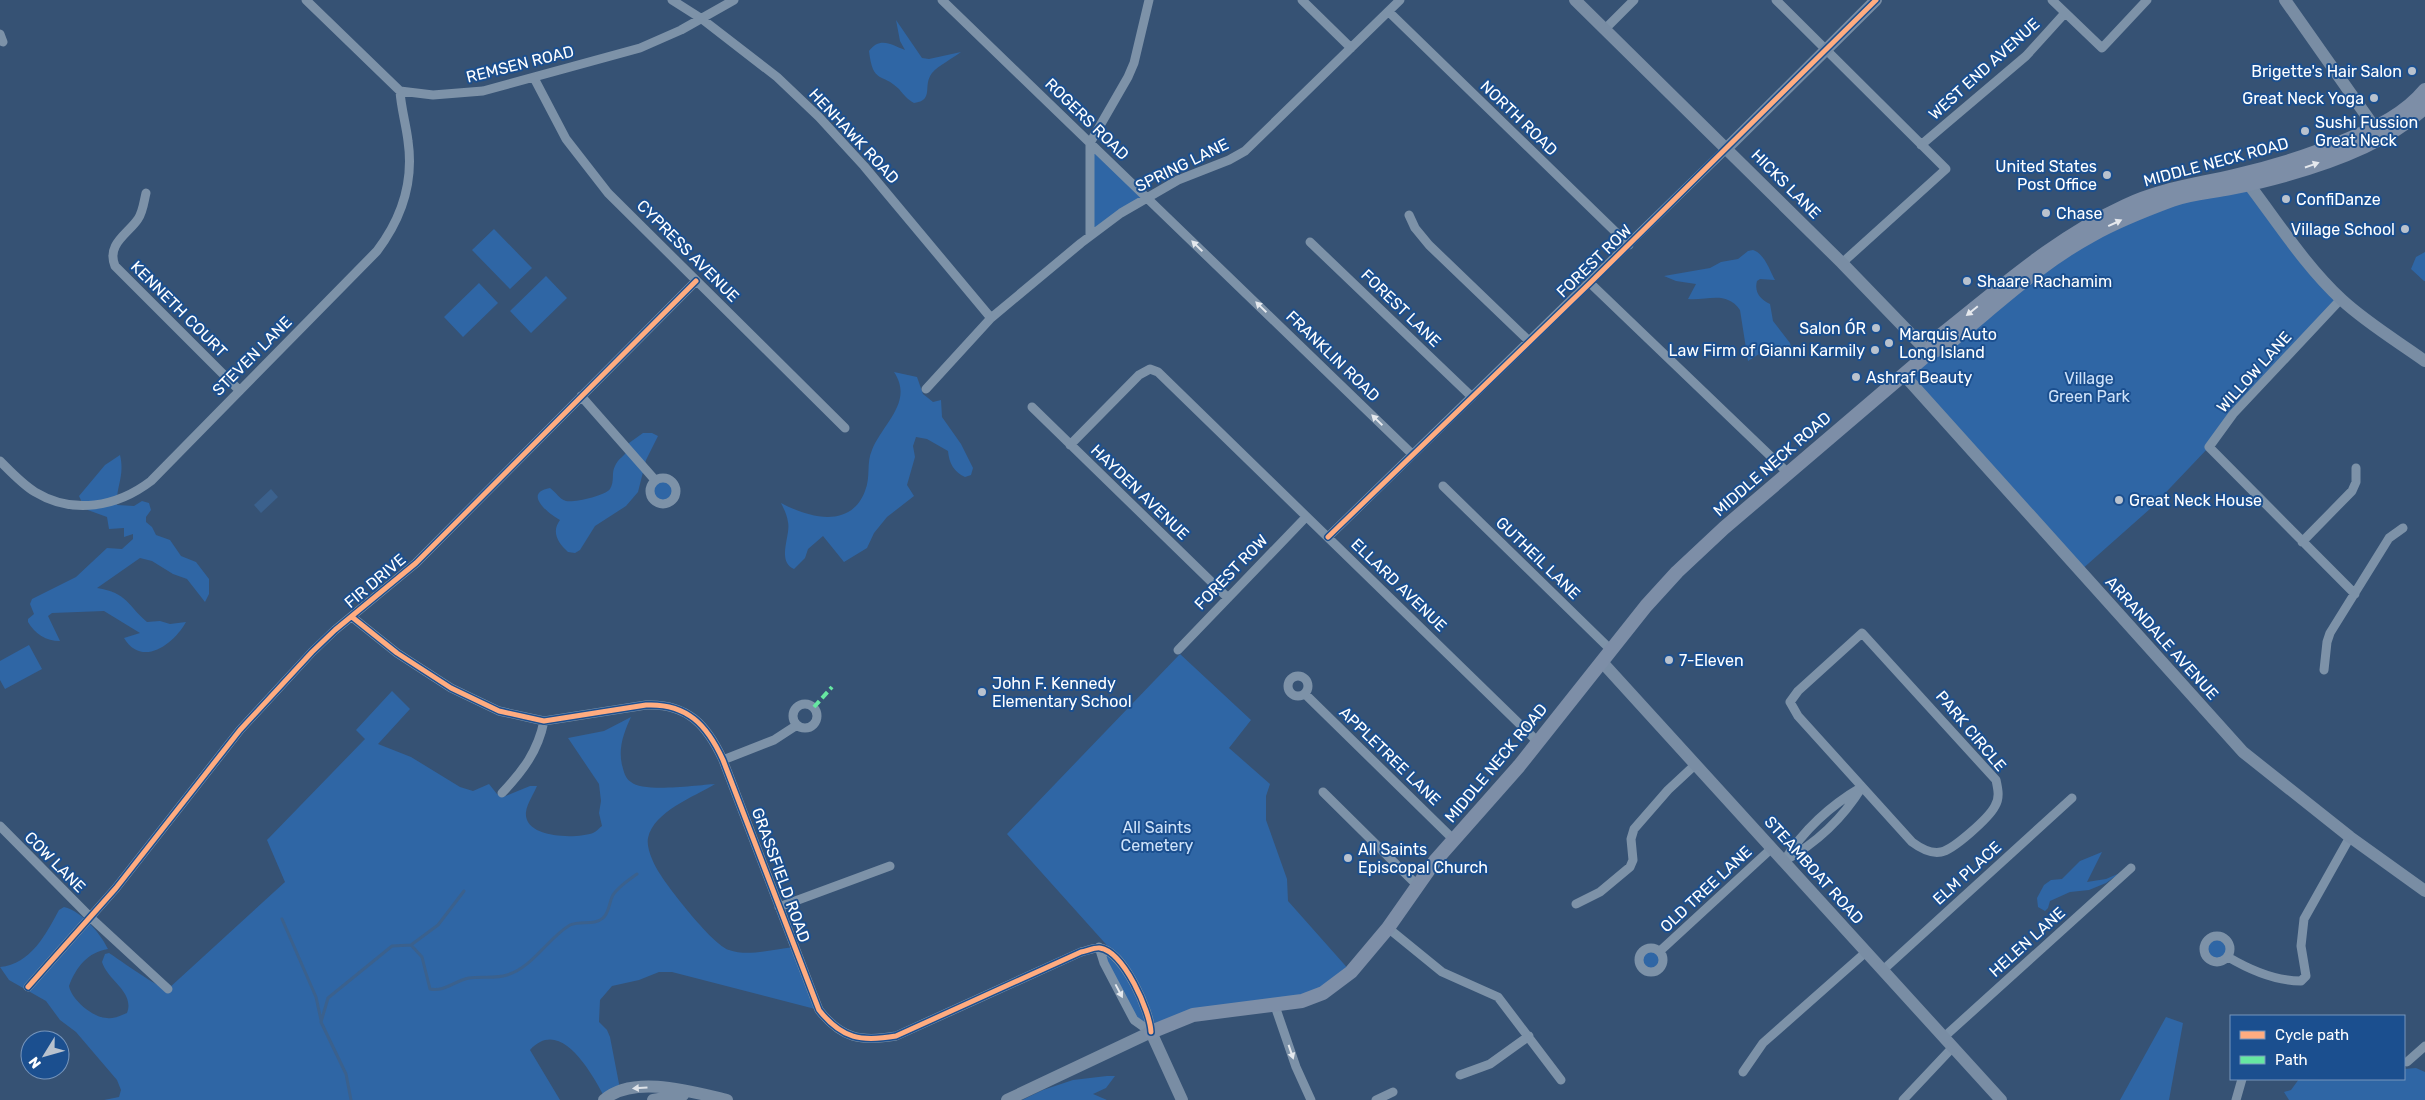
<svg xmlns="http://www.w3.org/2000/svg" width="2425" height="1100" viewBox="0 0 2425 1100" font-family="Rubik,sans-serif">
<rect width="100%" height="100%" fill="#365274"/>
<path fill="#2f66a5" d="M896,20L922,58L929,59L961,52C952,59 939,65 932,73C922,86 935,100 914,103C907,99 904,95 899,89C882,72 873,85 869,51C880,36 892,45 905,50L900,41Z
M1092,148L1143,198L1093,231Z
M2244,178L2342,298L2209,447L2151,508L2080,571L1904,375L2076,237Z
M494,229L532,268L510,289L472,250Z
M1753,250C1764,253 1770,271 1775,280L1760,279L1757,281C1754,292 1760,299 1770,304L1773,321L1790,343L1795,357H1788L1767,349L1748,361L1740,310C1726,290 1707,301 1688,299L1696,284L1676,281L1664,276L1710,268L1721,262L1738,259L1748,251Z
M2425,252V281H2424L2411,269L2416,257Z
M546,276L567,298L531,333L510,311Z
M479,283L498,303L463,337L444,317Z
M894,372L917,377L923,394L933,402L941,400L942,417L961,444L973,468L971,475L965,477C954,472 949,463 948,451L927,439L916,437L913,446L915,457L907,485L914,496L887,517L874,533L867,548L844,562L823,536L808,549L805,558L794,569C776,561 791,536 788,522C787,515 784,509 781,503C809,518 851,529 865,491C871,477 866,463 872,450C883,423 914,402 894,372Z
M643,433H652L658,436L646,460L638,492L626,506L595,526L580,550L575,553L568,552C558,543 551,532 560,520C549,514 522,493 550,488C556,492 559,499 566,501C573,503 605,496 610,489C615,481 611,473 615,466C621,454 626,459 629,443Z
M120,455C125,476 116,486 117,505L134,506L142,501L149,503L151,510L146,517V522L152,527L156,535L170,540L181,556L196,562L209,579V594L205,602L187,579L173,574L152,561L140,558L97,588C128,593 127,605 147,622L160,621L170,624L186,622C174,644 142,668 124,638L140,633L104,611L52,613L48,616L60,641C46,641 35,634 28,622V619L34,614L30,604L32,599L76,577L107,548L122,549L133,539V534L124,537V528L109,529L107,517L85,509L79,496L105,465Z
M652 491a11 11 0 1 1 22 0a11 11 0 1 1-22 0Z
M29,645L42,669L5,689L0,680V661Z
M1180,654L1251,720L1229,748L1270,784L1266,796V820L1287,879L1288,901L1351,972L1321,993L1202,1013L1152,1032L1121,961L1007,834Z
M392,691L410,709L378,744L411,757L460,787L473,791L489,784L497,794L503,797L530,786H537C534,793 527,804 526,812C523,839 577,839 593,833C596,832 599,828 602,826L599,813L601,801L599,784L568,738L604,731L631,717C624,732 618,748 622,765C624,772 625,778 631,782C643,793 698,785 715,784C694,797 654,811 648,838C646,848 654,865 660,874C670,890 713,945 729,950C748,957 775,949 794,947L819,1010L672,972H659L639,980L612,986L600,1000L599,1022L607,1030L610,1037L620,1089L605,1098C592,1074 561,1016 530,1050L560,1100H104L119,1097L121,1090L117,1080L76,1032L60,1020L46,1001L9,980L0,967C31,964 46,934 59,910L64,907C83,912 100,933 108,949C88,952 76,967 69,986C71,999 93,1018 107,1018C114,1019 120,1016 127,1013C135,992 108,981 102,962L105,954L109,953C120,960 161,990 168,989L285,882L267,840L365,739L356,730Z
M2102,852L2087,882L2106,879L2120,873L2106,883L2089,890L2070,892L2050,901L2048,908L2045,911L2038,907L2037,898L2044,885L2051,880L2062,879L2080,861Z
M2207 950a10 10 0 1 1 20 0a10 10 0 1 1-20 0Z
M1641 960a10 10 0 1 1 20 0a10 10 0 1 1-20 0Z
M1102,950C1129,963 1138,1002 1149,1029L1135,1017Z
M2166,1017L2183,1023L2169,1100H2120Z
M2416,1068L2425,1072V1100H2289L2284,1092L2291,1090L2299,1079H2404V1069Z
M1107,1076H1115L1106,1088L1093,1094L1107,1100H1022L1043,1090L1073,1080Z"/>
<path fill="#3b618d" d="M271,489L278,497L261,513L254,505Z"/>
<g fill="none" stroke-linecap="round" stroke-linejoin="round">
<path stroke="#3b618d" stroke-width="3" d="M282,919L316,997L321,1020
M411,945L438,925L464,891
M351,1100L346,1074L321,1022L328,998L392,946L411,945L422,957L430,989C445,992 454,981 469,978C482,976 495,979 507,975C533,967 548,938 570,925C581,920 594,926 603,918C609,913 609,904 612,897C616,888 629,880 637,874"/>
<path stroke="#7d92a8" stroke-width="9" d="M306,0L400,91L433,95L483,91L640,48L681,30L734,0
M672,0L702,19L777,77L819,117L864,166L991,318
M942,0L1412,454
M1302,0L1351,48
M1776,0L1946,169L1842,263
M2052,0L2102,48L2147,0
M1389,12L1629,245
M1606,28L1634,0
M0,34L3,42
M534,78L566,139L608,193L845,428
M1921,145L2026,56L2065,13
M146,193C144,201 143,212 138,219C128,234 106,244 115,266L239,390
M1409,215L1415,228L1429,245L1529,341
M1090,236V143L1128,77L1134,63L1149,0
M1310,242L1472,397
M1590,283L1788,473
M2341,299L2233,414L2209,447L2355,594
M926,389L991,318L1081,243L1121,213L1178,180L1229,160L1245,151L1400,0
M581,396L655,480
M1032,407L1228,598
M1070,445L1139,375L1150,369L1158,372L1538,742
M0,461C11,472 22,484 35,492C73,515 117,507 151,481L377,251C402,218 414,182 408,141C406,124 401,108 400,91
M650 491a13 13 0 1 1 26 0a13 13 0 1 1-26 0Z
M1443,486L1611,650
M1328,537L1727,148
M2302,542L2352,491L2356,482V468
M352,617L397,653L451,688L499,711L544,721L646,705C687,703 707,725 723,760L819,1010C842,1039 861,1042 896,1036L1081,952C1087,951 1095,947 1100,948C1124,952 1150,1011 1151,1032
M1862,633L1996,780C1998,789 2000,798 1995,806C1989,818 1953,850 1941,852C1931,854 1920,848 1912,842L1798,716L1790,702L1798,691Z
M1178,650L1306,517
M2324,670L2327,642L2330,633L2389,538L2403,528
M1288 686a10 10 0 1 1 20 0a10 10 0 1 1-20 0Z
M1305,694L1454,840
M793 716a12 12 0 1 1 24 0a12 12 0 1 1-24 0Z
M723,760L774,740L797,725
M1862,787C1843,818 1815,844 1784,861C1803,831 1831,805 1862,787Z
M1323,792L1417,885
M502,793C523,771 538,751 544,721
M0,826L91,918L168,989
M1576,904L1600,892L1630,867L1633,860L1631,839L1634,829L1668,790L1696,764
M779,907L890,866
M1388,928L1442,972L1498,997L1561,1080
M2204 949a13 13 0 1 1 26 0a13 13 0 1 1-26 0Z
M1099,947L1104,963L1134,1020L1151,1032
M1639 960a12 12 0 1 1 24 0a12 12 0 1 1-24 0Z
M1660,951L1772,848
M2228,957C2250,970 2275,981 2301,981L2306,976L2301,946L2304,919L2350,837
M1883,970L2072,798
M28,987L116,888L240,730L312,652L335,630L416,563L696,281
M1275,1006L1296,1067L1311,1100
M1944,1037L2131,868
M2407,1062L2425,1046
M1743,1072L1763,1043L1866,952
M1460,1075L1490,1064L1529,1036
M1376,1100L1393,1092
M1903,1100L1953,1047
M2236,1100L2242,1079"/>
<path stroke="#798da4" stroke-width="12" d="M1575,0L1842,263L1929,353
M2285,0L2375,128L2378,136
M1727,148L1876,0
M2244,178C2275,218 2304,265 2342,300C2367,323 2397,341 2425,361
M1904,375L2243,752L2350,837L2425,891
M1602,662L2001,1100
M604,1100C633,1074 693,1092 727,1100
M653,1100L683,1095
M1007,1100L1151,1032L1182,1100"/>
<path stroke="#7d8ea7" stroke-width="14" d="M1929,353L1936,339C1996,292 2055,238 2125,206C2161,189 2196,185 2234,176C2274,167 2312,155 2349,139C2378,127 2405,114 2425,90
M1151,1032L1193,1015L1302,1001L1323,993L1351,972L1388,928L1435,861L1519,766L1646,606L1677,572L1724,528L1929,353L1944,347C1992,309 2038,264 2092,235C2117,221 2145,210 2172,200C2191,193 2212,192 2231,188C2293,175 2378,152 2425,107"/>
<path stroke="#66e7a1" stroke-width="4" stroke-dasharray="8 4" stroke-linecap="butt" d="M814,707L832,687"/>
<defs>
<path id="cycleway" d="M1328,537L1590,283L1876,0
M352,617L397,653L451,688L499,711L544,721L646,705C687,703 707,725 723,760L819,1010C842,1039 861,1042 896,1036L1081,952C1087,951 1095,947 1100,948C1124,952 1150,1011 1151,1032
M28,987L116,888L240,730L312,652L335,630L416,563L696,281"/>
</defs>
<use href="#cycleway" stroke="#1b4f8f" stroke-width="8"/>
<use href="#cycleway" stroke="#ffac80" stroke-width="5"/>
</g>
<defs><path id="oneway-solid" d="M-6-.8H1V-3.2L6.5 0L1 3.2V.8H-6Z" transform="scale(1.25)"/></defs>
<g fill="#e5e8ed">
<use href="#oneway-solid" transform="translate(2312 165) rotate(-19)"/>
<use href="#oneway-solid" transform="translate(2115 223) rotate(-25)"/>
<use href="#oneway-solid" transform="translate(1972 311) rotate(141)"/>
</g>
<g fill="#e5e9ee">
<use href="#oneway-solid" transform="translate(1197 246) rotate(-136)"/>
<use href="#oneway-solid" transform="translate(1261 307) rotate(-136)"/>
<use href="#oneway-solid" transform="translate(1377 420) rotate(-136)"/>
<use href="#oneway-solid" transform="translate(1119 991) rotate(62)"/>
<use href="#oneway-solid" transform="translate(1291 1052) rotate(71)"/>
</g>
<use fill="#dee2e8" href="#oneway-solid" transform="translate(640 1088) rotate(176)"/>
<g fill="#b9c2ce" stroke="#1b4f8f" stroke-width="2">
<circle cx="2412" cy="71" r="5"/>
<circle cx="2374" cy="98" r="5"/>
<circle cx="2305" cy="131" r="5"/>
<circle cx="2107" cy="175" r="5"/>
<circle cx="2286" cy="199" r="5"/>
<circle cx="2046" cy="213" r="5"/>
<circle cx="2405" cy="229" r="5"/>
<circle cx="1967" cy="281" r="5"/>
<circle cx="1876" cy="328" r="5"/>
<circle cx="1889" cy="343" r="5"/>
<circle cx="1875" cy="350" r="5"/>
<circle cx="1856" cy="377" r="5"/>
<circle cx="2119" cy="500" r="5"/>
<circle cx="1669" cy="660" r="5"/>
<circle cx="982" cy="692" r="5"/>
<circle cx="1348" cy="858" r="5"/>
</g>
<g text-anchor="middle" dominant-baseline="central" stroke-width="4" stroke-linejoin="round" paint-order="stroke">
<g font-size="16" fill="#fff" stroke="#1b4f8f">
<text transform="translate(520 64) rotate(-14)">REMSEN ROAD</text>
<text transform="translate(1984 69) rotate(-42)">WEST END AVENUE</text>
<text transform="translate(1519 118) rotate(44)">NORTH ROAD</text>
<text transform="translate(1087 119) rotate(44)">ROGERS ROAD</text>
<text transform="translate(854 136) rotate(47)">HENHAWK ROAD</text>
<text transform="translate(2216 162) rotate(-15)">MIDDLE NECK ROAD</text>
<text transform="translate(1182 165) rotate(-26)">SPRING LANE</text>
<text transform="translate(1786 184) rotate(45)">HICKS LANE</text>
<text transform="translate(688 251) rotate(45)">CYPRESS AVENUE</text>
<text transform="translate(1594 261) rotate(-44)">FOREST ROW</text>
<text transform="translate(1401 308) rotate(44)">FOREST LANE</text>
<text transform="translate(179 309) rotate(45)">KENNETH COURT</text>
<text transform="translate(252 356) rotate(-45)">STEVEN LANE</text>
<text transform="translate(1333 356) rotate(44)">FRANKLIN ROAD</text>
<text transform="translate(2254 372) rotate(-48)">WILLOW LANE</text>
<text transform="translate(1772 464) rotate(-41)">MIDDLE NECK ROAD</text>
<text transform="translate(1140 492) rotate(44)">HAYDEN AVENUE</text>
<text transform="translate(1538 558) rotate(44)">GUTHEIL LANE</text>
<text transform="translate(1231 572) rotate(-46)">FOREST ROW</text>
<text transform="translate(375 581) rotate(-40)">FIR DRIVE</text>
<text transform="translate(1399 585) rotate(44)">ELLARD AVENUE</text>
<text transform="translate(2162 638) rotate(48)">ARRANDALE AVENUE</text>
<text transform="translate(1971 731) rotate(50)">PARK CIRCLE</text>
<text transform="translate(1390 756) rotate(44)">APPLETREE LANE</text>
<text transform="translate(1496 763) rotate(-50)">MIDDLE NECK ROAD</text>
<text transform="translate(55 862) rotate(45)">COW LANE</text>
<text transform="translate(1814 870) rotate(48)">STEAMBOAT ROAD</text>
<text transform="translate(1967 873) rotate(-42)">ELM PLACE</text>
<text transform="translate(781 875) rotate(70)">GRASSFIELD ROAD</text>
<text transform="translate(1706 889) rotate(-43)">OLD TREE LANE</text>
<text transform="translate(2027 942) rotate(-42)">HELEN LANE</text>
</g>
<g font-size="16" fill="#fff" stroke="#1b4f8f" text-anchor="start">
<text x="2402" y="71" text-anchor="end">Brigette's Hair Salon</text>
<text x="2364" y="98" text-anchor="end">Great Neck Yoga</text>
<text x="2315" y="122">Sushi Fussion<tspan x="2315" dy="18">Great Neck</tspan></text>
<text x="2097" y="166" text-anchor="end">United States<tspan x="2097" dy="18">Post Office</tspan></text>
<text x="2296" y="199">ConfiDanze</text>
<text x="2056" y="213">Chase</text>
<text x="2395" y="229" text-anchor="end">Village School</text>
<text x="1977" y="281">Shaare Rachamim</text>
<text x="1866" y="328" text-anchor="end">Salon ÓR</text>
<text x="1899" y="334">Marquis Auto<tspan x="1899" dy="18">Long Island</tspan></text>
<text x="1865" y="350" text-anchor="end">Law Firm of Gianni Karmily</text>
<text x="1866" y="377">Ashraf Beauty</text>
<text x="2129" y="500">Great Neck House</text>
<text x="1679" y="660">7-Eleven</text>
<text x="992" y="683">John F. Kennedy<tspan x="992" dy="18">Elementary School</tspan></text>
<text x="1358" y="849">All Saints<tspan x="1358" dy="18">Episcopal Church</tspan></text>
</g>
<g font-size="16" fill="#cfe3fa" stroke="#1b4f8f">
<text x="2089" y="378">Village<tspan x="2089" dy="18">Green Park</tspan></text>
<text x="1157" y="827">All Saints<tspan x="1157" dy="18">Cemetery</tspan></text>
</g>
</g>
<rect x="2230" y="1015" width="175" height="65" fill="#1b4f8f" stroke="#7695bc"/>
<rect x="2240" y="1031" width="25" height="8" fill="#ffac80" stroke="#7695bc"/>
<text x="2275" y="1040" font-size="15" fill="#ffffff">Cycle path</text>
<rect x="2240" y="1056" width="25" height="8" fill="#66e7a1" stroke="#7695bc"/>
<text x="2275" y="1065" font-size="15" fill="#ffffff">Path</text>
<g transform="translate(45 1055) rotate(233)"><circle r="24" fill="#1b4f8f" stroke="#7695bc"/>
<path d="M0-4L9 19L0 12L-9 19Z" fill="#b9c2ce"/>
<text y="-8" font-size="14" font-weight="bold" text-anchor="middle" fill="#ffffff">N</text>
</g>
</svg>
